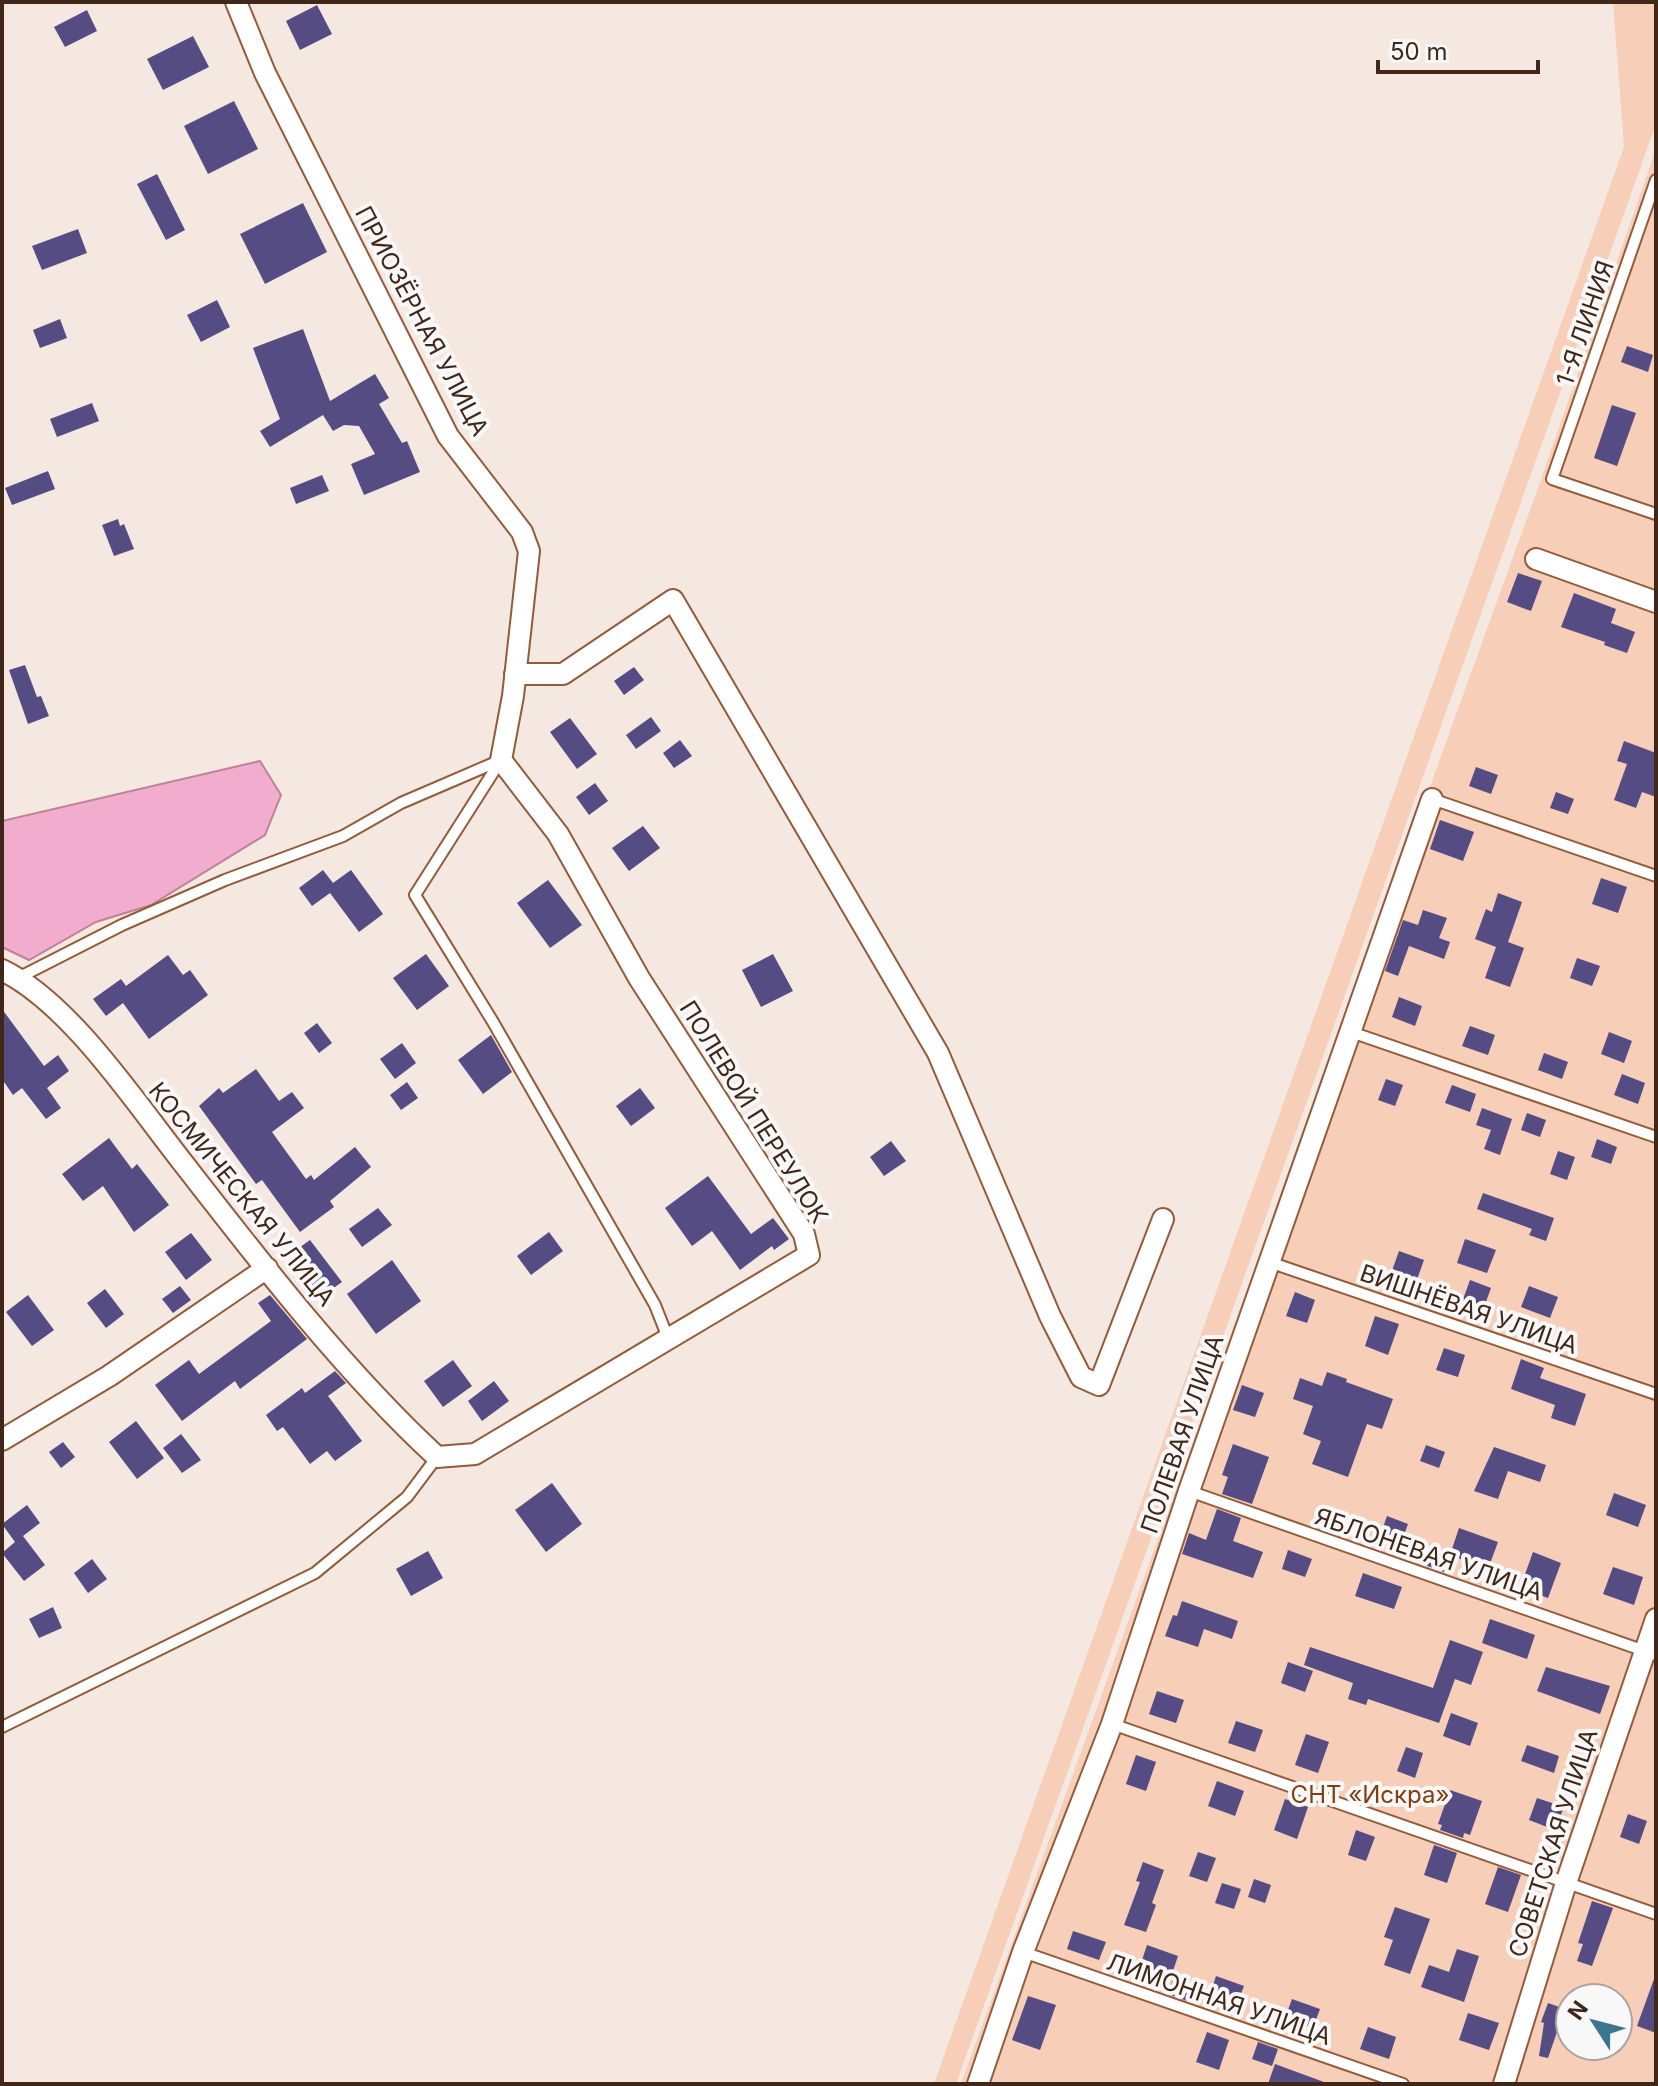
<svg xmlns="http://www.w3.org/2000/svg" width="1658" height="2086" viewBox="0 0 1658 2086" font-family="Inter,sans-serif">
<rect width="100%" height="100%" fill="#f5e8e1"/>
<path fill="#f7ceb8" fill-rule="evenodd" d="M1613,2H1656V124L956,2084H934L1624,147Z
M1656,149V2084H961L1539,485ZM1570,1998H1618V2046H1570Z"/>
<path fill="#f2accd" stroke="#bd8497" stroke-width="2" d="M260,761L281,795L265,835L151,905L96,922L29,960L2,947V821Z"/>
<path fill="#544c83" d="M317,5L332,34L300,50L286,21Z
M87,10L97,31L65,47L54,27Z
M193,36L209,67L163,90L147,59Z
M234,101L258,149L208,174L184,126Z
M157,174L185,230L166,240L137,184Z
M303,203L327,252L265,284L240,234Z
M78,229L87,253L42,270L32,246Z
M217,300L230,327L201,342L187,315Z
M60,319L67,338L40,348L33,330Z
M303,329L330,401L375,374L389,398L379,404L402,443L407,441L420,472L364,495L351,464L375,454L359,426L344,425L333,431L323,415L270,447L260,431L280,419L253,348Z
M1627,346L1653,355L1648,372L1621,362Z
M92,403L99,421L57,437L50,419Z
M1612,405L1636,413L1617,466L1594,458Z
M48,471L55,489L12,505L5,488Z
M322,475L329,491L296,504L290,488Z
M118,519L120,526L124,524L134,549L114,556L102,525Z
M1518,573L1542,581L1531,611L1507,602Z
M1574,593L1616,609L1611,623L1635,632L1627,653L1604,645L1605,642L1561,627Z
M25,665L37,697L41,696L49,716L28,724L9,670Z
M634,667L644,680L624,695L614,681Z
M651,717L661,731L636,749L626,735Z
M570,718L597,754L577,769L550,732Z
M680,740L692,756L674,768L663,753Z
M1624,741L1656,753V797L1642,792L1636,808L1614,800L1627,764L1617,761Z
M1476,767L1498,775L1491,794L1469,786Z
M595,783L608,801L589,815L576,797Z
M1556,792L1574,799L1568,814L1550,808Z
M1440,820L1474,832L1463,861L1430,849Z
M643,826L660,848L629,871L612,848Z
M323,870L333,883L351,870L383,914L359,932L330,893L312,906L299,888Z
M1601,878L1627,887L1618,913L1592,904Z
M548,880L582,925L550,948L517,903Z
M1498,893L1522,902L1508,942L1524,948L1510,987L1485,978L1496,947L1475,939L1486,909L1492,912Z
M1423,910L1447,918L1439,938L1450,942L1444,959L1409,946L1398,976L1385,971L1403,920L1418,925Z
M426,954L449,986L417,1010L393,978Z
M773,954L793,991L761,1007L742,970Z
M168,955L183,975L190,970L208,995L149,1039L123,1003L106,1016L93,999L121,979L126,986Z
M1577,958L1600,966L1592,986L1570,978Z
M1399,997L1422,1006L1415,1026L1392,1017Z
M2,1009L44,1066L58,1055L69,1071L47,1088L61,1108L46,1119L22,1088L13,1095L2,1079Z
M317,1023L332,1043L319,1053L304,1033Z
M1470,1026L1495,1035L1488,1055L1462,1046Z
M1609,1032L1632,1041L1624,1063L1601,1054Z
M491,1035L512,1072L483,1094L458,1060Z
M402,1043L416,1063L395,1079L380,1059Z
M1544,1053L1568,1062L1562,1079L1538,1070Z
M256,1069L279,1101L292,1092L304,1108L272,1132L306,1179L311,1175L314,1180L355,1147L371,1167L330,1201L334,1207L300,1232L262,1180L256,1184L199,1106L219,1088L223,1093Z
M1622,1074L1645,1083L1638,1104L1614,1095Z
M1386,1079L1403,1085L1395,1106L1378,1100Z
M407,1082L418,1098L401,1110L390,1095Z
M1452,1085L1476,1094L1470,1112L1445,1103Z
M640,1088L655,1108L631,1126L616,1106Z
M1482,1108L1512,1119L1500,1155L1484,1149L1491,1130L1476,1125Z
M1527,1113L1546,1120L1540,1137L1521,1130Z
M109,1138L132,1169L137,1164L169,1205L134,1232L103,1186L83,1201L62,1174Z
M1597,1139L1617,1147L1611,1164L1591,1157Z
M891,1141L906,1161L884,1176L870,1157Z
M1558,1151L1575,1157L1567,1180L1550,1174Z
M708,1176L751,1234L773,1218L789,1239L774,1250L772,1246L740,1270L712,1231L692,1246L665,1208Z
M1483,1193L1554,1218L1546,1241L1529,1235L1532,1229L1477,1209Z
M378,1208L392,1225L362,1247L349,1229Z
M549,1232L563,1251L531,1275L517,1256Z
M191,1233L212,1260L186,1280L165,1252Z
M1465,1239L1496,1250L1487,1273L1457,1263Z
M310,1240L342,1282L321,1297L289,1255Z
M1399,1251L1424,1260L1414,1288L1389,1279Z
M392,1260L421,1301L376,1334L347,1294Z
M1470,1280L1491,1288L1483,1310L1462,1302Z
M180,1286L191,1300L173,1313L162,1299Z
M1529,1286L1558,1297L1550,1318L1521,1307Z
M105,1289L124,1314L106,1328L87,1303Z
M1295,1292L1315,1300L1307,1323L1286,1316Z
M28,1295L54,1330L32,1346L6,1312Z
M270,1295L307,1339L240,1389L235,1381L182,1421L155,1385L189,1360L199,1374L271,1321L258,1303Z
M1375,1316L1399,1324L1388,1355L1365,1346Z
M1444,1348L1465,1355L1458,1377L1436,1370Z
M1521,1359L1544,1368L1540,1378L1586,1394L1575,1426L1551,1418L1555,1405L1511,1389Z
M453,1360L472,1386L443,1407L424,1381Z
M335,1371L346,1383L328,1396L362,1441L335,1461L327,1451L310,1464L283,1427L277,1431L266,1415L302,1388L305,1393Z
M1327,1372L1347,1379L1346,1382L1393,1399L1382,1429L1367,1424L1348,1477L1312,1464L1321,1441L1303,1434L1313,1406L1293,1399L1300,1378L1322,1386Z
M494,1381L509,1401L482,1421L468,1401Z
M1242,1385L1264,1393L1255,1417L1233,1410Z
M136,1421L164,1458L137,1479L109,1442Z
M181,1434L201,1460L182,1473L163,1448Z
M63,1442L75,1457L61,1468L49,1452Z
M1233,1444L1269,1457L1252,1504L1222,1494L1228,1477L1222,1475Z
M1426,1445L1445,1452L1439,1468L1420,1461Z
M1494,1447L1546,1465L1540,1482L1508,1471L1498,1499L1474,1491Z
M552,1483L582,1524L546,1552L515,1510Z
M1614,1493L1646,1505L1638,1527L1606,1515Z
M27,1505L40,1523L23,1536L45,1565L24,1581L2,1553L15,1542L2,1524Z
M1217,1509L1241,1518L1233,1541L1263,1552L1253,1578L1182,1554L1189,1533L1206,1540Z
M1387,1516L1408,1524L1402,1541L1381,1533Z
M1459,1528L1498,1542L1488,1569L1450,1555Z
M1431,1548L1450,1555L1444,1572L1425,1565Z
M1288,1550L1312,1559L1305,1577L1282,1569Z
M428,1551L443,1578L411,1596L396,1569Z
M1533,1552L1561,1563L1548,1598L1520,1588Z
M92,1559L107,1579L88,1593L74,1573Z
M1613,1567L1643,1577L1634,1605L1603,1594Z
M1363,1573L1402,1587L1394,1609L1355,1596Z
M1182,1601L1238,1621L1232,1639L1204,1629L1198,1647L1165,1636L1173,1615L1177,1616Z
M53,1607L62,1628L39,1638L29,1619Z
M1490,1619L1535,1635L1527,1659L1482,1643Z
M1450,1640L1483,1652L1471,1685L1455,1679L1439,1723L1368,1699L1366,1705L1348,1699L1353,1683L1304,1665L1310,1647L1433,1688Z
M1288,1662L1313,1671L1305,1692L1281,1683Z
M1546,1667L1610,1686L1600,1714L1537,1691Z
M1157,1691L1184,1700L1176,1723L1149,1714Z
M1451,1713L1478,1723L1470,1746L1443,1736Z
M1236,1721L1263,1730L1255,1752L1228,1743Z
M1306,1734L1329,1742L1318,1773L1295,1765Z
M1527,1745L1559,1756L1554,1773L1521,1761Z
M1406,1747L1423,1753L1415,1778L1397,1771Z
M1136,1755L1156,1762L1146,1791L1126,1784Z
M1217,1781L1244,1791L1235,1816L1208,1806Z
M1450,1790L1482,1801L1470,1835L1464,1833L1463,1838L1440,1830L1442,1825L1438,1824Z
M1537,1798L1564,1807L1555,1830L1529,1820Z
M1285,1799L1308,1807L1297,1839L1274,1830Z
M1628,1814L1647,1821L1639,1844L1620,1837Z
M1356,1830L1375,1837L1366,1861L1348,1855Z
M1434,1845L1457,1853L1447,1883L1424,1875Z
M1198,1852L1216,1858L1207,1882L1189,1876Z
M1143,1862L1164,1870L1152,1903L1156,1905L1146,1932L1124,1925L1140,1882L1136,1881Z
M1498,1867L1521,1875L1508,1912L1485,1904Z
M1254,1879L1271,1885L1265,1903L1248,1897Z
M1222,1883L1241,1889L1234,1909L1215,1903Z
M1592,1901L1613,1908L1592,1966L1577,1961L1583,1944L1578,1943Z
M1395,1907L1430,1919L1410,1974L1384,1965L1393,1940L1384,1937Z
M1073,1931L1106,1942L1099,1960L1067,1949Z
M1147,1945L1178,1956L1170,1980L1139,1969Z
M1457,1949L1479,1956L1464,2002L1421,1987L1429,1965L1449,1972Z
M1216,1976L1244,1986L1237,2004L1210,1994Z
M1173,1979L1192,1985L1187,2001L1168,1994Z
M1654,1979H1656V2033L1637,2026Z
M1028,1996L1056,2005L1040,2050L1012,2040Z
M1292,1999L1320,2009L1313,2028L1285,2018Z
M1548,2003L1565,2009L1548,2058L1539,2056L1544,2023L1541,2022Z
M1468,2013L1499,2023L1489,2050L1459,2040Z
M1368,2027L1396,2037L1389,2059L1360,2049Z
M1207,2032L1229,2040L1219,2070L1196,2062Z
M1258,2042L1278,2049L1272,2066L1252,2059Z
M1275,2064L1324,2082V2084H1268Z"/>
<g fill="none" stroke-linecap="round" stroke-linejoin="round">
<defs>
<path id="lane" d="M1656,180L1552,479L1656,514
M1432,799L1656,876
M18,978L122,925L225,880L343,836L401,803L501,760L415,895L493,1022L655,1305L668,1338
M1351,1032L1656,1137
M1269,1262L1656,1394
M1189,1491L1656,1655
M1112,1724L1656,1914
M2,1727L315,1573L407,1497L437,1457
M1023,1952L1403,2084"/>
<path id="street" d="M1536,559L1656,602
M515,674H563L673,600L938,1053L1050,1316L1081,1377L1099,1385L1163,1219
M2,970C71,1003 139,1108 187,1168C263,1266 346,1373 437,1457L475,1454L809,1255L804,1234L639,978L558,834L501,760L513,696L529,551L522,532L448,436L265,73L236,2
M2,1440L109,1376L267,1268
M978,2084L1023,1952L1112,1724L1189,1491L1432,799
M1504,2084L1566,1883L1656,1619"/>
</defs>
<use href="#lane" stroke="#945b3b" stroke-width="14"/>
<use href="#street" stroke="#945b3b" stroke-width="24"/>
<use href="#lane" stroke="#fff" stroke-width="10"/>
<use href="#street" stroke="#fff" stroke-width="20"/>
</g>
<g text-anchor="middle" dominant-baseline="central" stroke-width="8" stroke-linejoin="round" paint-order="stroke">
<g font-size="24" fill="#402719" stroke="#f8f8f8">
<text transform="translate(422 321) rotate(62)">ПРИОЗЁРНАЯ УЛИЦА</text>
<text transform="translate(1585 323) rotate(-71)">1-Я ЛИНИЯ</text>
<text transform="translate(754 1112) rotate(58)">ПОЛЕВОЙ ПЕРЕУЛОК</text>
<text transform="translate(242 1194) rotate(51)">КОСМИЧЕСКАЯ УЛИЦА</text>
<text transform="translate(1469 1309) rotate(19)">ВИШНЁВАЯ УЛИЦА</text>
<text transform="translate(1182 1434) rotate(-71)">ПОЛЕВАЯ УЛИЦА</text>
<text transform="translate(1429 1554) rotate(19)">ЯБЛОНЕВАЯ УЛИЦА</text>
<text transform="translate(1553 1843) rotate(-72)">СОВЕТСКАЯ УЛИЦА</text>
<text transform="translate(1219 1999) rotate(19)">ЛИМОННАЯ УЛИЦА</text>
</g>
<g font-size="24" fill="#823e0f" stroke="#f8f8f8">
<text x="1370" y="1794">СНТ «Искра»</text>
</g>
</g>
<rect width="1658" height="2086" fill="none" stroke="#402719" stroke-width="8"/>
<g transform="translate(1594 2022) rotate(306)"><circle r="38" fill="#f8f8f8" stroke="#aea49f" stroke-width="2"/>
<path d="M0-6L14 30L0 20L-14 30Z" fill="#3c758f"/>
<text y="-12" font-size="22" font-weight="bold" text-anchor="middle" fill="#402719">N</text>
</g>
<path d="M1378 60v12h160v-12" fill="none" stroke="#402719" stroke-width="4"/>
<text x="1390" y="60" font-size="24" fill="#402719" stroke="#f8f8f8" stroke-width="6" paint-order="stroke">50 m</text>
</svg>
